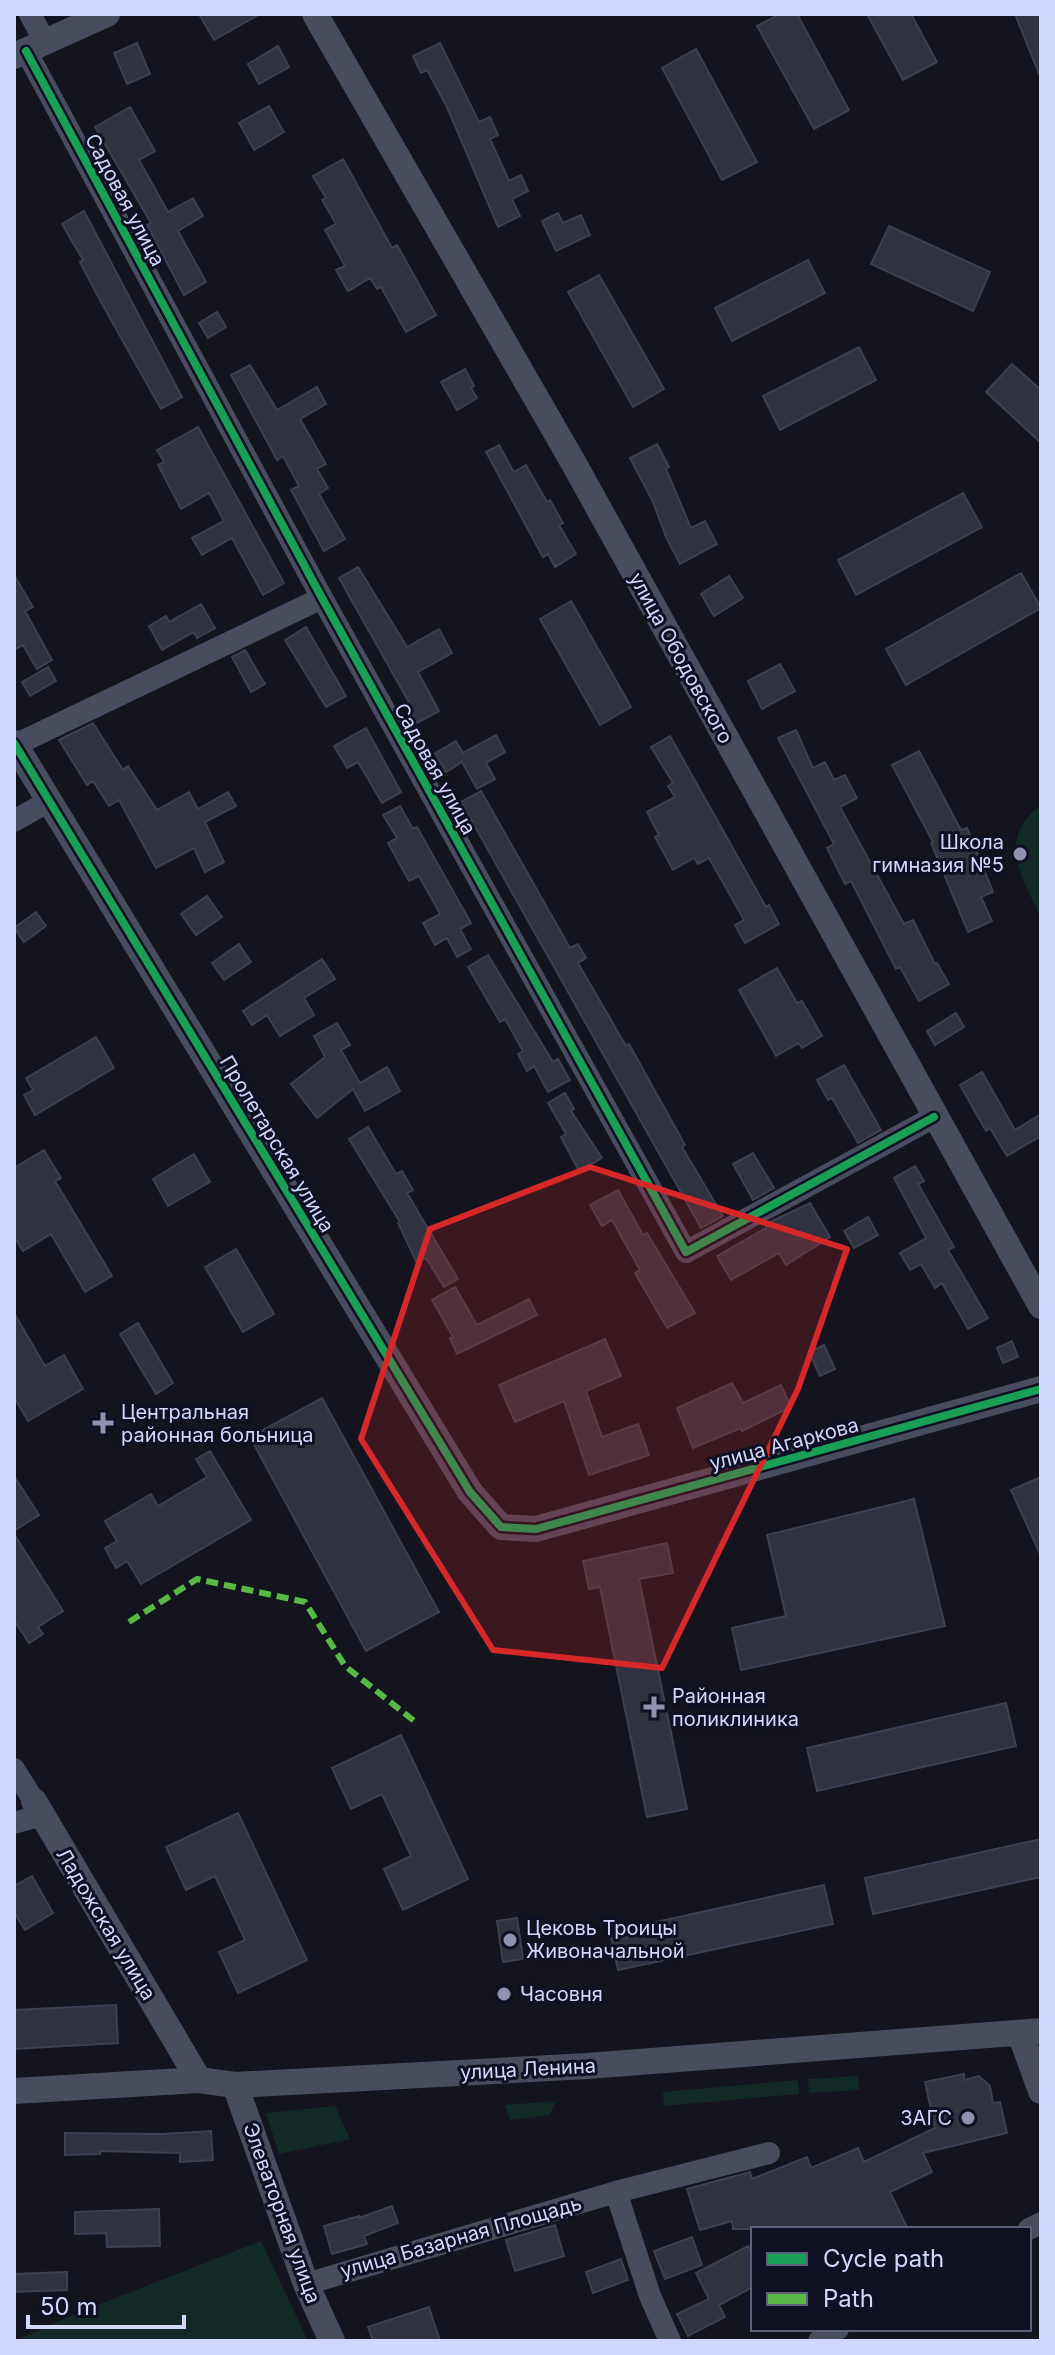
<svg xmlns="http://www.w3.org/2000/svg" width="1055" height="2355" viewBox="0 0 1055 2355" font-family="Inter,sans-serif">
<rect width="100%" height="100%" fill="#14141e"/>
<path fill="#122a25" d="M1041,805V917C1022,878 996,838 1041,805Z
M858,2076L859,2090L809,2093L808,2079Z
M798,2080L799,2094L664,2106L663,2092Z
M556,2101L550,2115L510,2120L505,2105Z
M335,2106L350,2139L279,2154L266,2113Z
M261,2241L308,2341H14L82,2311Z"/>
<path fill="#313240" stroke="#3e3f51" stroke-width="2" d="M199,14H260L214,40Z
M780,14H797L849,110L814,129L757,26Z
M867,14H911L937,62L903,80Z
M1015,14H1041V75L1040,76Z
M137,43L150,74L127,84L114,53Z
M440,43L479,122L490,117L498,135L490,139L509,181L521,175L528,191L512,199L520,216L498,227L447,107L427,70L421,73L413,56Z
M278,46L289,67L259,84L248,64Z
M696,49L757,162L722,180L662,68Z
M269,106L284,132L254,150L239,123Z
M130,107L155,151L139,160L168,212L193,198L203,216L178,231L206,282L184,295L147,225L151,223L95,127Z
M343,159L392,248L397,245L436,315L406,332L381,287L377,289L370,278L348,291L336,270L345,266L325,230L336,224L322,200L326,198L313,176Z
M84,211L182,397L161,409L102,304L80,262L83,260L62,224Z
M558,213L563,223L581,215L590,235L556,251L542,221Z
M889,226L990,272L973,311L871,264Z
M808,260L825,293L732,341L715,308Z
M599,275L664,389L633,407L568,292Z
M217,312L226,327L208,338L199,323Z
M859,347L876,380L780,430L763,396Z
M1012,364L1041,390V443L986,392Z
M250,365L277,410L317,387L326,404L300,419L326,464L317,469L328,488L319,494L345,539L324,551L291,490L299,486L283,456L277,460L231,375Z
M465,369L474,386L471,388L477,398L457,410L441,382Z
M198,427L284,583L263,595L232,538L202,555L192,538L224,521L209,493L181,509L158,465L164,462L157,450Z
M657,444L669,467L666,469L691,528L705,521L717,544L680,564L666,537L653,502L630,458Z
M499,445L514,472L526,465L547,502L550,500L563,523L559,525L576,554L555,567L548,554L543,557L486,452Z
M963,493L982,527L856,595L838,560Z
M358,567L407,647L439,629L452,653L418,672L439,711L417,723L407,706L410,704L339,578Z
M1021,573L1041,608L906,685L886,649Z
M14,575L33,607L25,611L52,660L37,669L23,645L14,650Z
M729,576L743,598L714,616L701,594Z
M571,601L631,707L600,725L540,619Z
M201,604L215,628L197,638L194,632L162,650L149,626L166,616L169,622Z
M306,627L346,696L326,707L285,640Z
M245,650L265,684L251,692L232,657Z
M780,664L795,691L762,709L748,681Z
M48,667L56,681L30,696L22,682Z
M93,723L123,770L128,766L157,810L189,792L198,809L228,792L236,806L205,822L224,862L205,872L194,848L156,868L119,800L109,806L93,781L87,785L59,740Z
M366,728L401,792L382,803L358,762L347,768L334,746Z
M796,730L813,768L825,762L834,780L845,775L857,798L840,807L904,924L913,920L935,964L937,963L949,984L919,1001L900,967L896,969L851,881L845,884L827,848L834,844L778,738Z
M496,735L505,752L486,763L495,779L477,789L462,762L446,772L435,753L456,741L463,753Z
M670,736L766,907L769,905L779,924L745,943L735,925L744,920L709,858L698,864L694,858L673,870L655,837L659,835L647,812L675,797L668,786L673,783L651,747Z
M919,751L961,830L967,828L993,892L981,897L992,921L968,932L931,843L933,842L892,765Z
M481,791L570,948L578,944L586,958L578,963L626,1046L629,1044L685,1145L682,1147L723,1216L701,1228L461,802Z
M400,806L413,829L417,827L471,923L460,929L471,949L457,957L447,938L435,945L423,923L440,914L419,876L409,881L388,843L397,838L383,815Z
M207,896L222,917L196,935L181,914Z
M36,912L46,926L24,942L14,928Z
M239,944L251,962L224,980L212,963Z
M488,955L553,1062L558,1059L570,1080L548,1092L534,1066L527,1071L518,1054L523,1051L505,1019L500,1022L468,967Z
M322,959L335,979L304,998L314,1015L280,1036L267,1015L252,1025L243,1011Z
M777,968L797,1003L802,1001L822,1036L802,1048L799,1043L776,1056L739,990Z
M956,1013L964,1027L935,1045L927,1031Z
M337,1023L350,1045L341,1050L360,1083L387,1067L400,1091L365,1111L353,1089L317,1118L291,1084L325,1057L314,1036Z
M96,1037L114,1068L35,1115L24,1095L33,1090L26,1078Z
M844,1065L881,1130L858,1143L832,1098L828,1100L817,1080Z
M982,1072L1015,1130L1041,1114V1136L1007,1156L990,1128L986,1131L960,1085Z
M565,1093L574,1109L571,1111L602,1158L579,1171L561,1137L566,1134L548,1103Z
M368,1127L396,1174L402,1171L413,1190L407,1193L458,1279L444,1287L426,1258L417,1263L398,1223L400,1222L349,1139Z
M44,1150L61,1178L55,1181L112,1276L85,1292L51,1234L23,1251L14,1236V1168Z
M753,1153L774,1188L753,1200L733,1164Z
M194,1154L210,1182L168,1206L153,1179Z
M915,1166L924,1181L918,1184L954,1247L948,1250L988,1318L968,1329L942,1283L935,1288L921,1264L910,1270L900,1253L926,1238L894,1178Z
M618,1190L643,1235L647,1233L695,1313L667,1328L635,1273L640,1270L612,1220L602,1226L590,1205Z
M810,1203L830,1237L786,1265L779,1253L731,1280L717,1256L766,1228V1224Z
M868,1217L878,1235L854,1248L844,1231Z
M236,1249L274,1314L243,1332L205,1267Z
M455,1287L477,1325L529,1299L537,1315L457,1354L450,1338L453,1337L432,1300Z
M14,1313L45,1366L64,1355L83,1389L28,1421L14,1397Z
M138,1323L173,1383L156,1394L120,1334Z
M605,1339L621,1376L586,1391L602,1437L638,1424L649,1455L589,1475L564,1401L515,1422L499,1385Z
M1012,1341L1018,1357L1003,1363L997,1348Z
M824,1345L835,1369L820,1376L809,1352Z
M732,1383L743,1403L781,1385L791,1407L742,1431L741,1428L693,1448L677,1408Z
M322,1398L439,1612L366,1651L250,1437Z
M210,1451L251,1520L141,1584L127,1561L116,1568L105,1548L117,1541L105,1521L151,1494L158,1506L207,1477L196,1459Z
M14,1476L39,1515L14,1531Z
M1041,1477V1556L1011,1490Z
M914,1499L945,1626L741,1670L732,1628L786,1616L767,1535Z
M14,1534L63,1611L38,1627L43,1634L29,1643L14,1620Z
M667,1543L673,1573L639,1579L687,1809L647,1817L600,1587L589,1589L583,1561Z
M1006,1703L1016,1746L817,1791L807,1748Z
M401,1735L468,1879L403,1910L384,1869L411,1856L382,1794L351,1809L332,1768Z
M238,1813L307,1960L238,1993L219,1952L245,1940L215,1876L186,1890L166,1847Z
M1041,1839V1877L873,1914L865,1878Z
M32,1876L53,1913L25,1930L14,1912V1886Z
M824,1885L833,1924L618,1970L610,1932Z
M517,1918L523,1959L503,1962L497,1921Z
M116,2005L118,2043L14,2049V2010Z
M964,2074V2080L979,2076L990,2086L993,2103L1000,2102L1007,2133L923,2153L932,2172L890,2192L908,2229H733L732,2221L700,2230L687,2189L750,2172L752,2179L807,2157L811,2168L858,2148L864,2162L935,2128L925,2082Z
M211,2131L213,2160L180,2162V2153L100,2151V2154L65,2155V2133L162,2134Z
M392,2206L398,2223L364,2236L367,2244L332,2254L324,2226L359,2216V2218Z
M159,2209L160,2246L107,2247L106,2233L75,2234V2212Z
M555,2225L564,2256L515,2271L506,2240Z
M692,2237L702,2265L665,2279L654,2251Z
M748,2246L753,2256V2287L719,2305L725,2317L688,2336L677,2314L709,2299L696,2273Z
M621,2259L628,2280L593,2293L586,2272Z
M67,2272V2290L14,2292V2274Z
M429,2307L440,2341H373L368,2327Z"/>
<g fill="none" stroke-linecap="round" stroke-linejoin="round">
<path stroke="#484c5f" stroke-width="22" d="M30,14L45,42
M26,51L322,598L686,1252L934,1117
M15,745L322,598
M14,821L49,801
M14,1769L34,1801
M14,1823L42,1815
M616,2192L650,2296L670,2341
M1029,2229L1041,2223
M306,2284L616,2192L769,2153
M819,2341L838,2329"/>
<path stroke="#484c5f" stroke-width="26" d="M315,14L573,462L1041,1306
M14,56L107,14
M14,743L470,1492L501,1527L536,1529L1041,1389
M34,1801L199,2080
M1020,2033L1041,2091
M235,2085L306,2284L332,2341
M14,2091L199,2080L235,2085L587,2066L1041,2031"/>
<path stroke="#58b947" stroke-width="6" stroke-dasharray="12 6" stroke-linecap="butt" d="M129,1622L197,1579L305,1602L345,1666L418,1724"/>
<defs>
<path id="cycleway" d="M26,51L322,598L686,1252L934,1117
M14,743L470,1492L501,1527L536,1529L1041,1389"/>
</defs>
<use href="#cycleway" stroke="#0f1023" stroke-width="13"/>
<use href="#cycleway" stroke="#1a9f57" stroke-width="8"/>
</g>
<path fill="#d62828" fill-opacity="0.2" stroke="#d62828" stroke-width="6" stroke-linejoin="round" d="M590,1167L847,1249L798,1389L662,1668L493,1650L361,1439L430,1229Z"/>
<g fill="#9093b0" stroke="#0f1023" stroke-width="3">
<circle cx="1020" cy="854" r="8"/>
<path d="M99 1411h8v8h8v8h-8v8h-8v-8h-8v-8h8z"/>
<path d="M650 1695h8v8h8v8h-8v8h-8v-8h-8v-8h8z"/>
<circle cx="510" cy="1940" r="8"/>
<circle cx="504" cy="1994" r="8"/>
<circle cx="968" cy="2118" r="8"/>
</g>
<g text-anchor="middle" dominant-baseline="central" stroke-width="6" stroke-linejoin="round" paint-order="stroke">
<g font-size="20" fill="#d2d7fe" stroke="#0f1023">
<text transform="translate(125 200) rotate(62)">Садовая улица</text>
<text transform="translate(681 658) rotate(61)">улица Ободовского</text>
<text transform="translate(435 769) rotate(61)">Садовая улица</text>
<text transform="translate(277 1144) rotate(59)">Пролетарская улица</text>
<text transform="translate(784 1444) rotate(-15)">улица Агаркова</text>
<text transform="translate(106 1924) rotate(59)">Ладожская улица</text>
<text transform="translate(528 2069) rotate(-3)">улица Ленина</text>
<text transform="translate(282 2213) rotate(70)">Элеваторная улица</text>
<text transform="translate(461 2237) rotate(-16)">улица Базарная Площадь</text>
</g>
<g font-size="20" fill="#d2d7fe" stroke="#0f1023" text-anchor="start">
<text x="1004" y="842" text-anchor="end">Школа<tspan x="1004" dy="23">гимназия №5</tspan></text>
<text x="121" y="1412">Центральная<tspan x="121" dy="23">районная больница</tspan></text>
<text x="672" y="1696">Районная<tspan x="672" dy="23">поликлиника</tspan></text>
<text x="526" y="1928">Цековь Троицы<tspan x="526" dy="23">Живоначальной</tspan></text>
<text x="520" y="1994">Часовня</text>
<text x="952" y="2118" text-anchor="end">ЗАГС</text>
</g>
</g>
<rect width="1055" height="2355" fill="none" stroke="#d2d7fe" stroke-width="32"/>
<rect x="751" y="2227" width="280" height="104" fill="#0f1023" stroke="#5d607b" stroke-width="2"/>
<rect x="767" y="2253" width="40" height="12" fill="#1a9f57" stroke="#5d607b" stroke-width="2"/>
<text x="823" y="2267" font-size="24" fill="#d2d7fe">Cycle path</text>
<rect x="767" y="2293" width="40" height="12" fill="#58b947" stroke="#5d607b" stroke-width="2"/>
<text x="823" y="2307" font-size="24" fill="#d2d7fe">Path</text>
<path d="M28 2315v12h156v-12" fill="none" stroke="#d2d7fe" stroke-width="4"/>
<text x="40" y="2315" font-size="24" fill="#d2d7fe" stroke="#0f1023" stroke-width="6" paint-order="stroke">50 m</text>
</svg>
